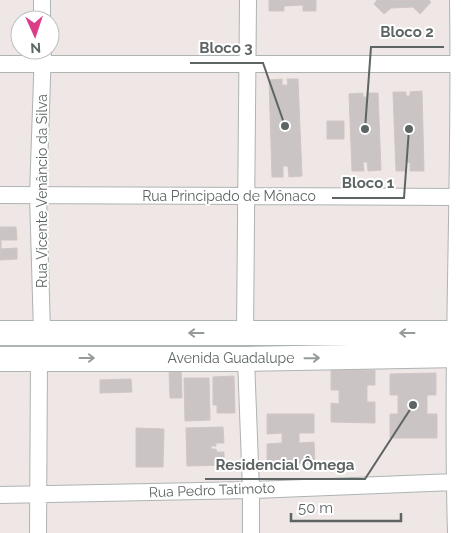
<svg xmlns="http://www.w3.org/2000/svg" width="461" height="533" viewBox="0 0 461 533" font-family="Raleway,sans-serif">
<rect width="100%" height="100%" fill="#eee7e5"/>
<path fill="#cbc4c4" stroke="#d2c5c4" d="M269,0H316V11H303V5L284,6V11H269Z
M377,0H429L431,2L420,14L413,7L391,8L384,14L374,4Z
M282,79V85H288L287,79H298L302,176L289,177L288,166H283V177H272L269,80Z
M422,91L424,171H410V162L405,163V171H396L393,92H406V96H410V92Z
M363,93V97H367V93H378L381,170L368,171L367,162H363L364,171H352L349,94Z
M327,121H344V139H327Z
M0,227H16L17,240H1V249L17,248V259L0,260Z
M169,369H181L182,398H170Z
M331,370H375V385H367V402H375V423L331,422V403L339,404V390H331Z
M436,373V395H427V414H437V438H390V414H398V395H390V374Z
M234,376L235,413H217V405H213V377Z
M184,378H209L210,420L185,421Z
M131,379L132,392L100,393V380Z
M267,414H314V433H299V443L314,442L315,463L267,465V444L282,443V433L267,434Z
M223,427L224,443H216V446H211V449H216L217,452H224V465L187,466L186,428Z
M136,428L164,429L163,467H136Z"/>
<g fill="none" stroke-linecap="round" stroke-linejoin="round">
<defs>
<path id="street" d="M42,0V20
M0,64H461
M0,195L458,197
M42,332L38,195L43,50
M245,333L248,0
M246,359L251,490V533
M0,495L251,490L455,482
M38,533L39,358
M456,533C451,355 461,178 458,0"/>
<path id="secondary" d="M0,333H461
M0,359H246L461,355"/>
</defs>
<use href="#street" stroke="#aeb3b4" stroke-width="18"/>
<use href="#secondary" stroke="#adb4b4" stroke-width="26"/>
<use href="#street" stroke="#fff" stroke-width="16"/>
<use href="#secondary" stroke="#fff" stroke-width="24"/>
</g>
<defs><path id="oneway-shaft" d="M-6 0H5M1.5-3L5.5 0L1.5 3" fill="none" stroke-width="1.6" stroke-linecap="round" stroke-linejoin="round" transform="scale(1.25)"/></defs>
<g stroke="#969a9a">
<use href="#oneway-shaft" transform="translate(196 333) rotate(-180)"/>
<use href="#oneway-shaft" transform="translate(407 333) rotate(-180)"/>
<use href="#oneway-shaft" transform="translate(87 358)"/>
<use href="#oneway-shaft" transform="translate(312 358) rotate(-1)"/>
</g>
<g text-anchor="middle" dominant-baseline="central" stroke-width="4" stroke-linejoin="round" paint-order="stroke">
<g font-size="14" fill="#5d6464" stroke="#fff">
<text transform="translate(42 191) rotate(-90)">Rua Vicente Venâncio da Silva</text>
<text x="229" y="196">Rua Principado de Mônaco</text>
<text x="231" y="358">Avenida Guadalupe</text>
<text transform="translate(212 490) rotate(-2)">Rua Pedro Tatimoto</text>
</g>
</g>
<path fill="none" stroke="#5d6464" stroke-width="2" d="M365 129L371 47H444M285 126L263 63H190M409 129L404 198H332M413 405L365 479H205"/>
<g fill="#5d6464" stroke="#fff" stroke-width="2">
<circle cx="365" cy="129" r="5"/>
<circle cx="285" cy="126" r="5"/>
<circle cx="409" cy="129" r="5"/>
<circle cx="413" cy="405" r="5"/>
</g>
<g font-size="15" text-anchor="middle" font-weight="bold" fill="#5d6464" stroke="#fff" stroke-width="4" stroke-linejoin="round" paint-order="stroke">
<text x="407" y="37">Bloco 2</text>
<text x="226" y="53">Bloco 3</text>
<text x="368" y="188">Bloco 1</text>
<text x="285" y="470">Residencial Ômega</text>
</g>
<g transform="translate(35 35) rotate(177)"><circle r="24" fill="#ffffff" stroke="#bec1c1"/>
<path d="M0-4L9 19L0 12L-9 19Z" fill="#dc3d89"/>
<text y="-8" font-size="14" font-weight="bold" text-anchor="middle" fill="#5d6464">N</text>
</g>
<path d="M291 513v8h110v-8" fill="none" stroke="#5d6464" stroke-width="2.5"/>
<text x="298" y="513" font-size="15" fill="#5d6464" stroke="#ffffff" stroke-width="4" paint-order="stroke">50 m</text>
</svg>
